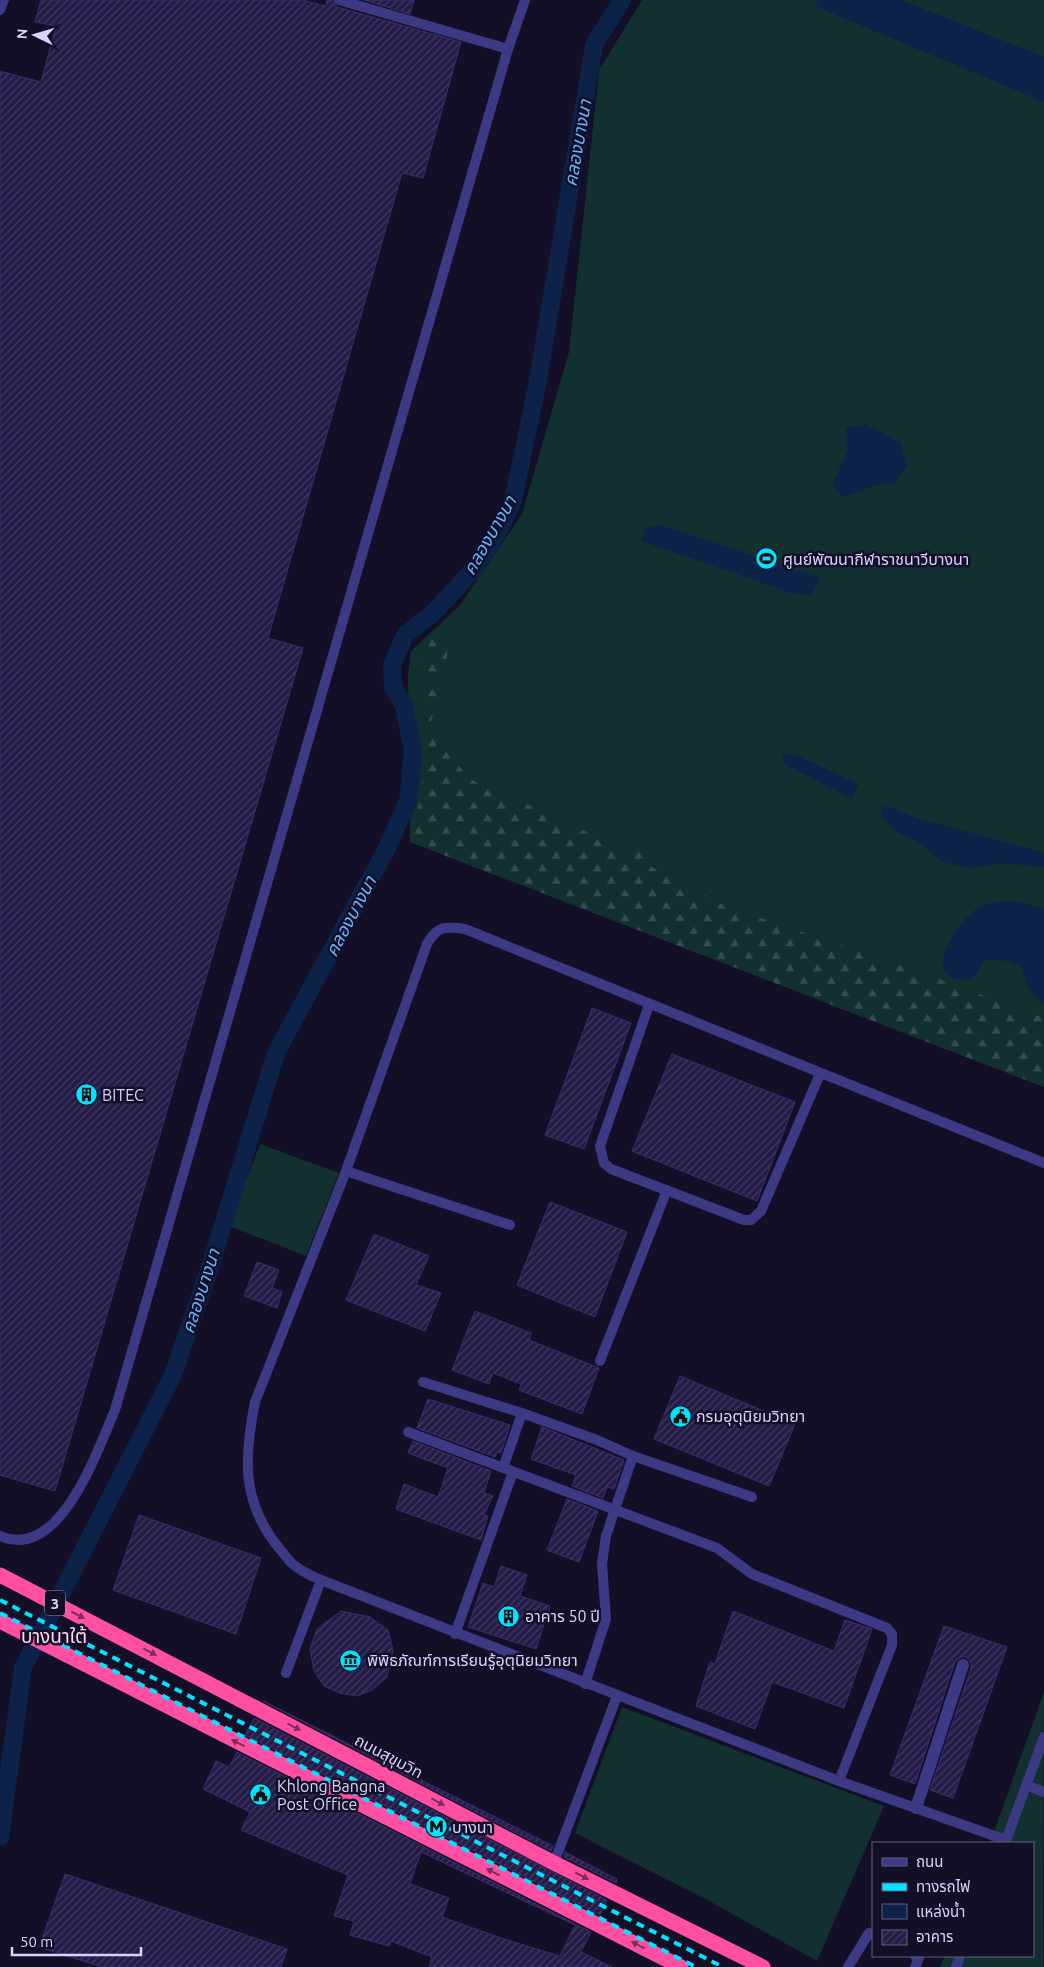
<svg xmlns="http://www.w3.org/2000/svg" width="1044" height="1967" viewBox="0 0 1044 1967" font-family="Ubuntu,'Noto Sans Thai',sans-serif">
<defs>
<pattern id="forest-firs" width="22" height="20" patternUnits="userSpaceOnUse" patternTransform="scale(1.25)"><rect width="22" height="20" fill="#12302f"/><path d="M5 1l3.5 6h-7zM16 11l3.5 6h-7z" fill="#344d4e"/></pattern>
<pattern id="building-hatch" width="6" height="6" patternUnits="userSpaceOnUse" patternTransform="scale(1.25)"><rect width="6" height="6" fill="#241b47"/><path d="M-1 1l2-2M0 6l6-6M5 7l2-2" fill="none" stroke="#433b63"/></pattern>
</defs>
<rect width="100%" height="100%" fill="#130f26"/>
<path fill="#12302f" d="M642,0H1044V1087L410,842L408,676L411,651L460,605L522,514L569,352L599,70Z
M260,1144L339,1173L306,1256L229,1226Z
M1044,1692L1043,1967H940L945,1956H1033V1843H990Z
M622,1707L884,1806L817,1961L709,1901L575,1833Z"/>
<path fill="url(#forest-firs)" d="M433,634L448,651L431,722L467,778L570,823L622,851L650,846L648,865L723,905L923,973L1044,1018V1087L410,842L421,794L424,752L422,650Z"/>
<path fill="#0c2248" d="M818,0H901L1044,57V102L815,6Z
M866,424L901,443L907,467L894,483L876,485L843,497L832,485L848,450L846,428Z
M660,525L820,578L812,595L795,594L641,541L646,528Z
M783,753L796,755L858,784L852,799L783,763Z
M883,805L917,818L1044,853V867L1002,863L970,868L943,862L916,840L898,833L881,816Z
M1001,901L1019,902L1044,909V1004C1031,994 1024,984 1023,968L1009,961L985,959L972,979C915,985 955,923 978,908C984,904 993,903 1001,901Z"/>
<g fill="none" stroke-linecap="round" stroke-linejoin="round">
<path stroke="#0c2248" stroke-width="18" d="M0,1837L23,1668L173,1375L211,1264L276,1053L386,850L408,801L413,751L404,706L393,687L392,666L405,635L434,612L475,568L499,530L513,501L537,386L594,45L622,0"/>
</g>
<path fill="url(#building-hatch)" stroke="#3b2d73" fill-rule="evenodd" d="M41,0H302L326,6L327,0H332L337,7L461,42L423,178L402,173L268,638L303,648L55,1491L0,1475V71L41,82L56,26L35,22Z
M364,0H414L410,14Z
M592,1008L631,1023L584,1149L545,1135Z
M672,1054L795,1102L757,1201L632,1151Z
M550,1202L627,1232L595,1317L517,1285Z
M374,1234L429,1256L416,1285L441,1293L425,1331L346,1300Z
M257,1262L279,1270L272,1288L282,1292L277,1308L244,1296Z
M475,1311L531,1333L529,1340L599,1368L582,1414L519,1390L521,1384L493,1373L489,1384L452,1370Z
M680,1376L795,1424L769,1486L654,1439Z
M428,1399L510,1425L501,1453L497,1452L495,1457L417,1428Z
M542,1427L624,1460L614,1489L607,1487L603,1498L572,1486L576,1475L531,1459Z
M413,1441L491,1471L484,1493L493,1496L484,1515L488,1516L481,1540L396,1509L404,1484L438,1497L448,1468L408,1453Z
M567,1499L598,1511L579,1562L547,1550Z
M139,1515L261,1558L236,1634L113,1590Z
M501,1566L527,1575L520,1596L550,1606L536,1649L468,1627L483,1583L494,1587Z
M341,1611L370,1617L388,1630L393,1650L387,1677L372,1690L357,1696L340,1693L324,1686L314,1671L310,1649L317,1629Z
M733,1611L834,1651L845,1620L872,1629L844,1708L772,1682L755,1729L696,1706L710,1662L715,1664Z
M944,1626L1007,1647L953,1798L930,1790L971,1668V1663L966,1657H961L955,1662L915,1784L890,1775Z
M263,1701L553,1846L551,1851Z
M254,1718L607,1900L600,1915L245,1735Z
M237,1752L591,1932L581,1952L612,1967H429L432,1957L391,1941L389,1946L350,1935L354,1921L334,1916L348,1875L241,1830L250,1812L203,1789L216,1761L229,1767ZM421,1852L575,1925L560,1956L504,1939L442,1917L449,1898L410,1884Z
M565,1852L617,1879L616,1883L564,1857Z
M65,1874L287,1949L281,1967H102L39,1947Z"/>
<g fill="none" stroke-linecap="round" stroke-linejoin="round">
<path stroke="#3d3a85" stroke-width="10" d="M339,0L508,49
M0,10L4,0
M649,1005L600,1146L604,1163L611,1169L744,1220H751L761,1211L820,1074
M346,1171L510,1225
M600,1361L667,1190
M423,1382L522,1413L597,1440L633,1456L752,1497
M408,1432L717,1548L752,1574L887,1628L892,1634V1645L839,1781
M503,1468L522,1413
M0,1536C60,1562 97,1451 115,1410L508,49L525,0
M455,1634L513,1472
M286,1673L321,1580
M585,1684L606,1619L602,1564L606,1536L633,1456
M1026,1785L1044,1792
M1006,1840L839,1781L321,1580C312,1576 302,1572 294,1565C288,1561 284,1553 279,1548C241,1502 244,1457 255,1402L346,1171L427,944C437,926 445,926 465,929L1044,1163
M1005,1843L1044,1737
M554,1863L617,1696
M915,1956L919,1958L915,1967
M848,1967L869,1933L873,1935
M956,1967L960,1956"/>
<path stroke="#3d3a85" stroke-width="12" d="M916,1808L963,1665"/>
<path stroke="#ff4fa3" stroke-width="15" d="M0,1575L554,1863L763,1967
M0,1621L681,1967"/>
<path stroke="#00e5ff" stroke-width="4" stroke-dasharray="8 6" stroke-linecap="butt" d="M0,1600L723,1967
M0,1613L696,1967"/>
</g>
<defs><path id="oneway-solid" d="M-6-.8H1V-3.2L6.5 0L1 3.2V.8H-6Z" transform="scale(1.25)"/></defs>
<g fill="#7d2c5e">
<use href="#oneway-solid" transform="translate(78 1615) rotate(27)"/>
<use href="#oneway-solid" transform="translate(150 1652) rotate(28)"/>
<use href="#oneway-solid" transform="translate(294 1727) rotate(28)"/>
<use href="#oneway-solid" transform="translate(238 1743) rotate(-153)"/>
<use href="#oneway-solid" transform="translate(438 1802) rotate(28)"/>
<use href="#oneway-solid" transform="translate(493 1872) rotate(-153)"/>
<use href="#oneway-solid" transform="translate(582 1876) rotate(27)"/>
<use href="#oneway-solid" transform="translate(638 1945) rotate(-153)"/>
</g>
<defs>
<symbol id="stadium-disc" viewBox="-11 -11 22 22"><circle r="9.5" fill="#00e5ff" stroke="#130f26"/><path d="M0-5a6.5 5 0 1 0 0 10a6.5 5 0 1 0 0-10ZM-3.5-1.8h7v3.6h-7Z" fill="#111"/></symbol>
<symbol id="building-disc" viewBox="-11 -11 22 22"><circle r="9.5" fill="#00e5ff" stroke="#130f26"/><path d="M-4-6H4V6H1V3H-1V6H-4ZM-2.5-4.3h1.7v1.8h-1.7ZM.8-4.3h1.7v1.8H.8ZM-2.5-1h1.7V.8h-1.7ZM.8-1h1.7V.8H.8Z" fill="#111"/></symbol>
<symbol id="civic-disc" viewBox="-11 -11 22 22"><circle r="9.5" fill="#00e5ff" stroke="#130f26"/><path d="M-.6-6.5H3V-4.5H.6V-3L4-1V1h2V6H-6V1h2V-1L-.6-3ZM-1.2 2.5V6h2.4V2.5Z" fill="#111"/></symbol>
<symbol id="museum-disc" viewBox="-11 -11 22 22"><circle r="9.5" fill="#00e5ff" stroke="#130f26"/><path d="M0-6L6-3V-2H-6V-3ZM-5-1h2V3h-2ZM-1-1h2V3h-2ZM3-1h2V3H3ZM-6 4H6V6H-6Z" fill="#111"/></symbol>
<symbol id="metro-disc" viewBox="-11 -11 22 22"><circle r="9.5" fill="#00e5ff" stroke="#130f26"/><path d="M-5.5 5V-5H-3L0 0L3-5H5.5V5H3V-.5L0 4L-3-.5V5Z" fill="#111"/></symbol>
</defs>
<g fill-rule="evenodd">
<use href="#stadium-disc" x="754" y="546" width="25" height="25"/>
<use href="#building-disc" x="74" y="1082" width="25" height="25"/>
<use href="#civic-disc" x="668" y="1404" width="25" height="25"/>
<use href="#building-disc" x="496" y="1604" width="25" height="25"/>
<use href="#museum-disc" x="338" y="1648" width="25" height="25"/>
<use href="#civic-disc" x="248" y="1782" width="25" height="25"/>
<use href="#metro-disc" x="424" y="1814" width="25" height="25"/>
</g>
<g text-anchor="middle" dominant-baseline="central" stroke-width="5" stroke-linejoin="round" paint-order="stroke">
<rect fill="#130f26" stroke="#9e99be" stroke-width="1" x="45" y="1590.5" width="20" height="25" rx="4"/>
<g font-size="15" font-weight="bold" fill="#d9d4ff">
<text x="55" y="1603">3</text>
</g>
<g font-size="16" fill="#d9d4ff" stroke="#130f26" text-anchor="start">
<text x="783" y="559">ศูนย์พัฒนากีฬาราชนาวีบางนา</text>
<text x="102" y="1095">BITEC</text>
<text x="696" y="1416">กรมอุตุนิยมวิทยา</text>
<text x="525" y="1616">อาคาร 50 ปี</text>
<text x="367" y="1660">พิพิธภัณฑ์การเรียนรู้อุตุนิยมวิทยา</text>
<text x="277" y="1786">Khlong Bangna<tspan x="277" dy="18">Post Office</tspan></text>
<text x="452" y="1827">บางนา</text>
</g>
<g font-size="16" fill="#d9d4ff" stroke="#130f26">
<text transform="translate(389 1756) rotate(28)">ถนนสุขุมวิท</text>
</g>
<g font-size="18" font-style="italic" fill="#62b6ff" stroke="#130f26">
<text transform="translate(577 143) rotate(-80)">คลองบางนา</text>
<text transform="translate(489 535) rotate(-60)">คลองบางนา</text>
<text transform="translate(350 916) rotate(-62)">คลองบางนา</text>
<text transform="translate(200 1291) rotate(-72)">คลองบางนา</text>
</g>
<g font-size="19" fill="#ffd6f0" stroke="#130f26">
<text x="54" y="1636">บางนาใต้</text>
</g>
</g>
<rect x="872" y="1842" width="162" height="115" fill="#130f26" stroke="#625e7d"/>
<rect x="882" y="1858" width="25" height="8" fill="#3d3a85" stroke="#625e7d"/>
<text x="916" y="1867" font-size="15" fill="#d9d4ff">ถนน</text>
<rect x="882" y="1883" width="25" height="8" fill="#00e5ff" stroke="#625e7d"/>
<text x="916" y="1892" font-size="15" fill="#d9d4ff">ทางรถไฟ</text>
<rect x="882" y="1904" width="25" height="15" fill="#0c2248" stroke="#625e7d"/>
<text x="916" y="1917" font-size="15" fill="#d9d4ff">แหล่งน้ำ</text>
<rect x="882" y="1930" width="25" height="15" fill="url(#building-hatch)" stroke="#625e7d"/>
<text x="916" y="1942" font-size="15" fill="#d9d4ff">อาคาร</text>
<g transform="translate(35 35) rotate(275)" stroke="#130f26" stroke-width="4" paint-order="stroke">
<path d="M0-4L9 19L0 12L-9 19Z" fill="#d9d4ff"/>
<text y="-8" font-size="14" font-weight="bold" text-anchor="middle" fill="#d9d4ff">N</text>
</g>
<path d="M12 1947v8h129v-8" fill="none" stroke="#d9d4ff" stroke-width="2.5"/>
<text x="20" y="1947" font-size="15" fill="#d9d4ff" stroke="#130f26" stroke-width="4" paint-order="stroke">50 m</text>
</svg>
